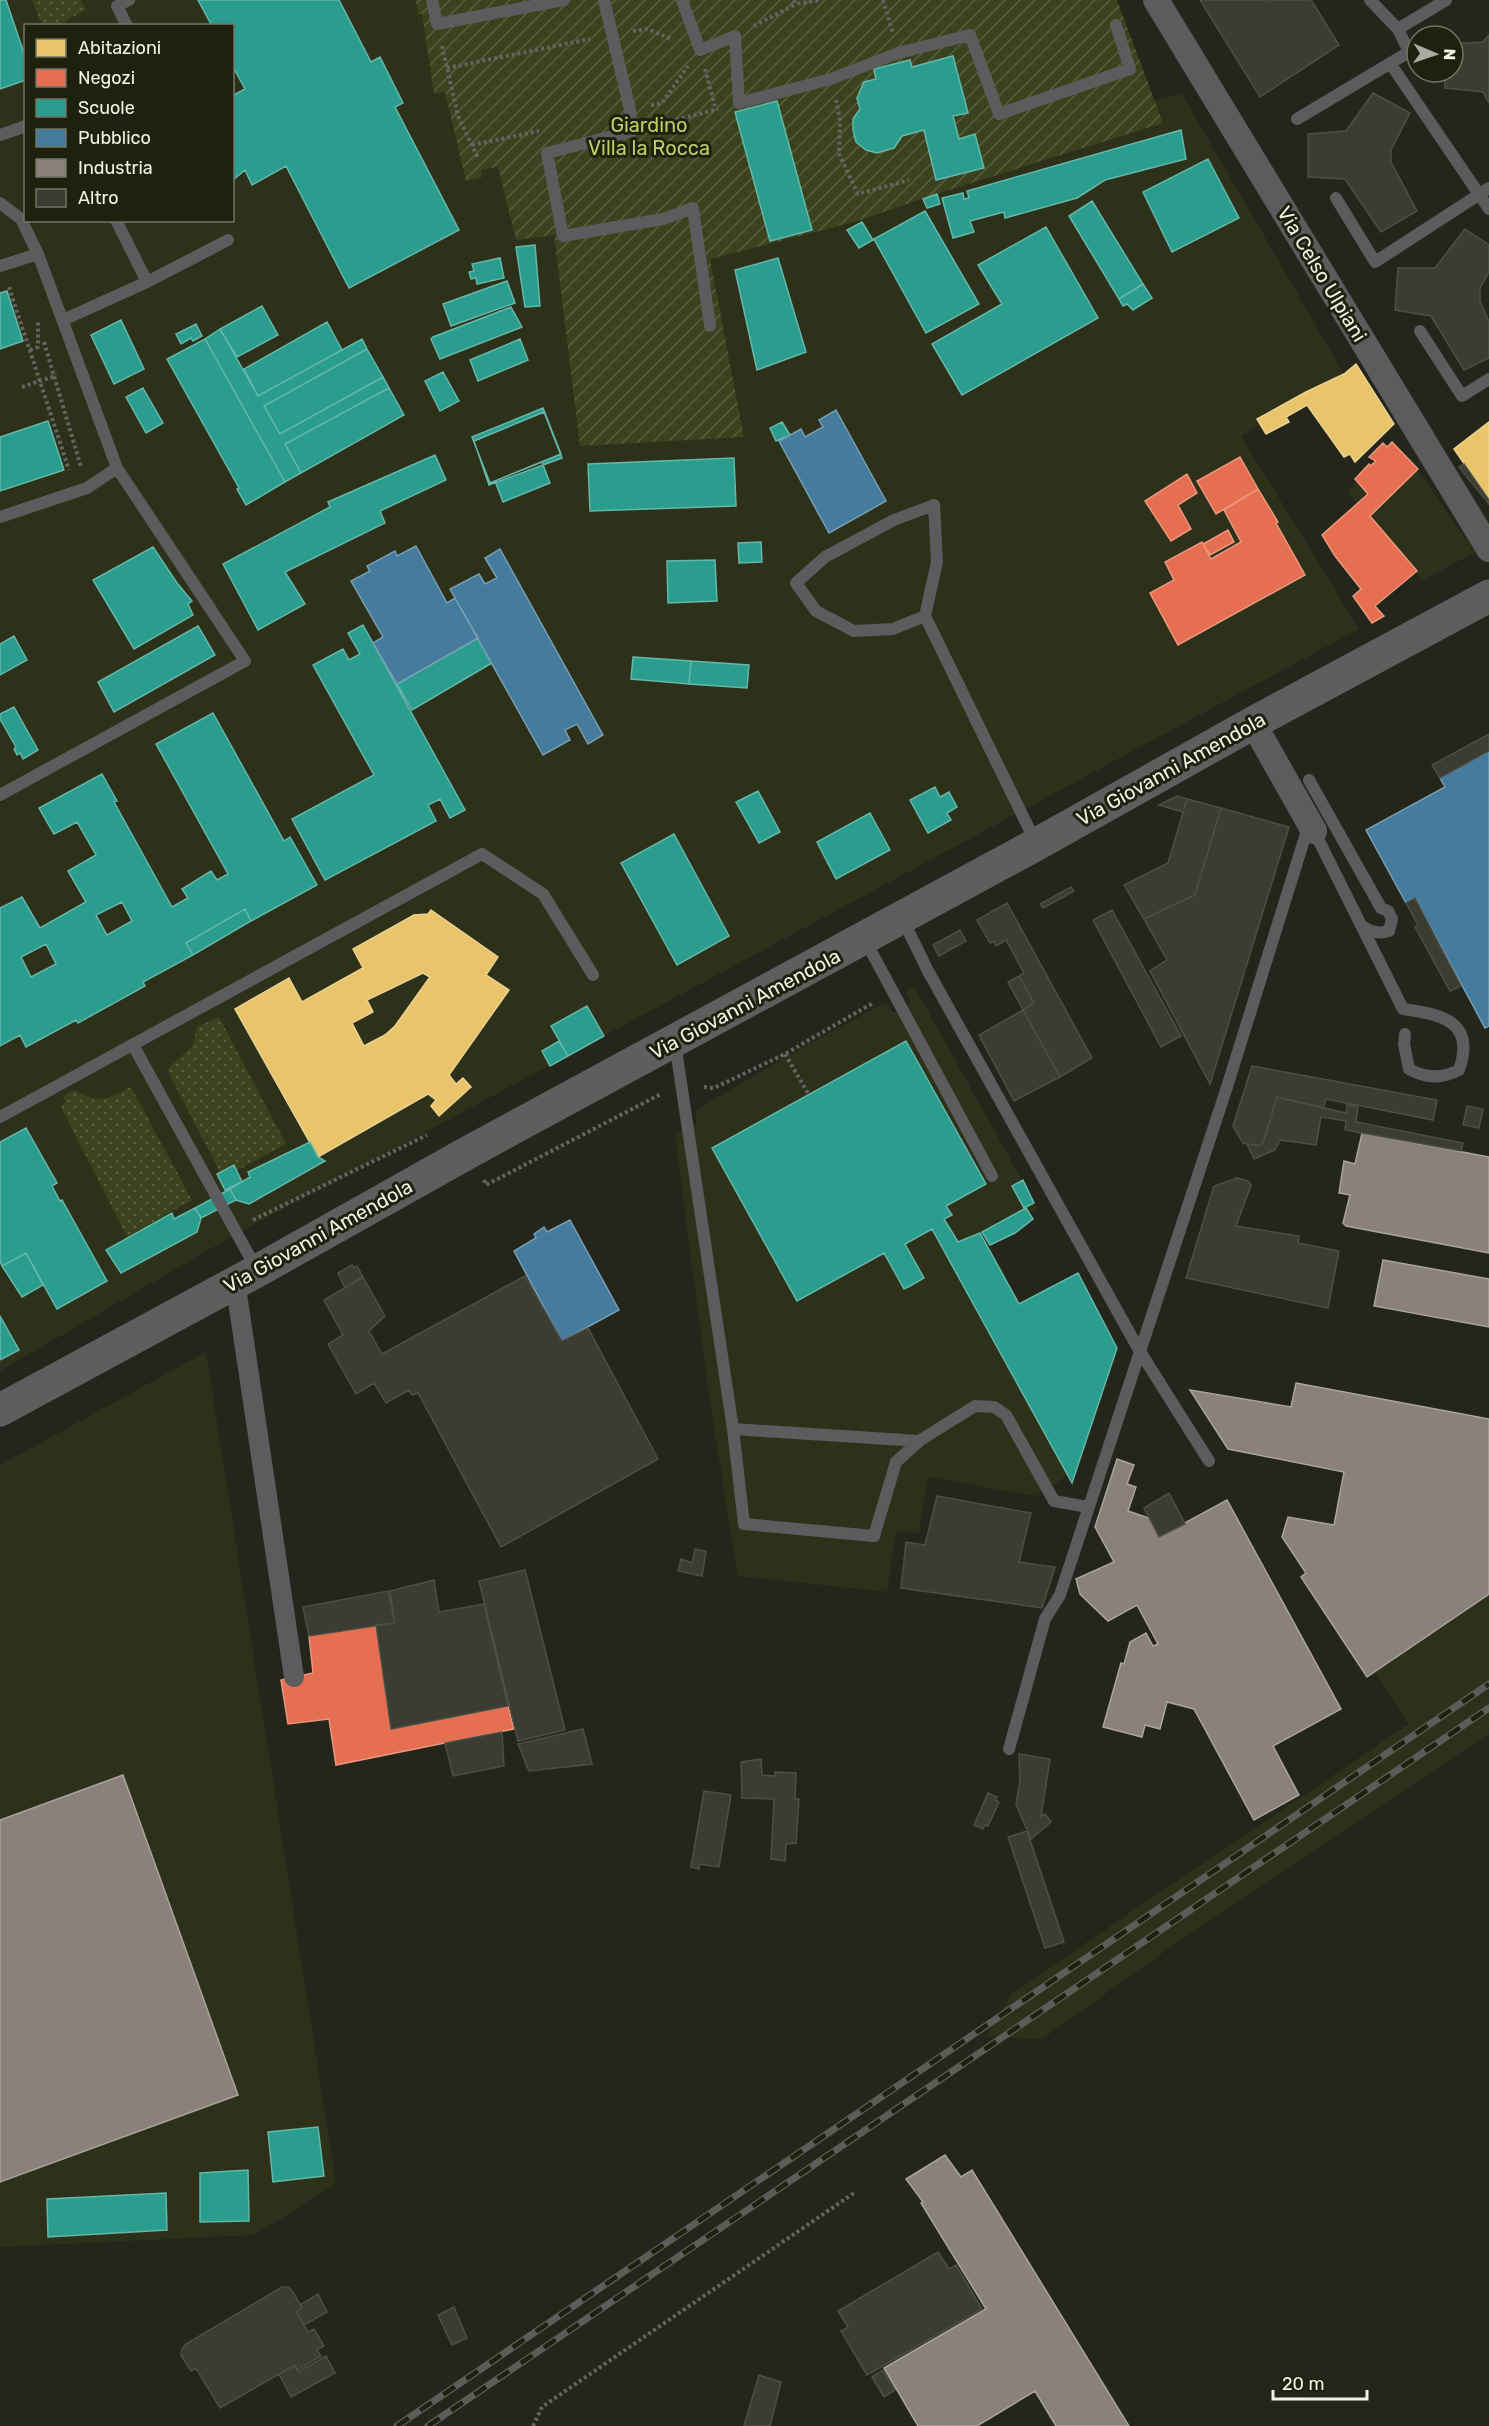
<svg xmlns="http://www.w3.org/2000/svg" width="1489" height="2426" viewBox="0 0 1489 2426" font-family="Rubik,sans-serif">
<defs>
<pattern id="grass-dots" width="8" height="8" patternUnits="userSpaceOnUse" patternTransform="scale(1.5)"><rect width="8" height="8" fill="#3a431e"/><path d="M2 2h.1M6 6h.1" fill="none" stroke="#575f3f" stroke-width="1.8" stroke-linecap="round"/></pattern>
<pattern id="garden-furrows" width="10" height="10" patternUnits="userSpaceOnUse" patternTransform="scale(1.5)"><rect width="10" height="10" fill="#3a431e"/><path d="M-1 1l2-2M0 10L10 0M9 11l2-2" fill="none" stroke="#575f3f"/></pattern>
</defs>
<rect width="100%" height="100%" fill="#24261c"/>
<path fill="#2d3119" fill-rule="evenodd" d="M0,0H1117L1154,100L1182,94L1344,374L1241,436L1359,629L231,1237L0,1371ZM26,26H232V220H26Z
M1395,444L1421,475L1475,552L1422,581L1347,491Z
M914,986L1038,1209L946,1253L1068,1475L1036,1496L928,1477L919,1534L896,1531L887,1592L738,1576L710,1403L675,1136L697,1124L696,1110L787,1056L886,1002L893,1013L911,1003L905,991Z
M206,1352L336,2184L254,2235L0,2247V1465Z
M1489,1594V1734L1171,1947L1042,2039L986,2037L1012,1993L1409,1724L1375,1673Z"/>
<path fill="url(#grass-dots)" d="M32,0H81L86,10L65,21L67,25H42Z
M219,1017L286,1144L223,1178L167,1070L193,1045L197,1027Z
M131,1087L192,1200L127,1237L61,1107L65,1102L64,1096L74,1090C100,1104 106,1100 131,1087Z"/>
<path fill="url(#garden-furrows)" d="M416,0H1117L1163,123L930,196L858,221L710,259L744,437L580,446L554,235L516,240L498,167L481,170L482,177L466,181L445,92L434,94L422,14H418Z"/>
<path fill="#e9c46a" stroke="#ebd290" stroke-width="1.5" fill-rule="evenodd" d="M1356,364L1394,424L1355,462L1350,454L1344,457L1307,405L1286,417L1289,422L1266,434L1257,419L1306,392L1344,374Z
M1489,422V500L1454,449Z
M431,910L498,957L486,975L509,990L449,1075L456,1084L463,1078L471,1087L439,1116L431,1106L436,1100L428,1094L318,1157L235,1009L289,978L302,1002L363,968L353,949L414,915L428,914ZM423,973L430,977L395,1026L385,1035L364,1046L352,1023L373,1012L367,1000Z"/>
<path fill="#e76f51" stroke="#ea977e" stroke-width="1.5" d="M1392,442L1418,469L1370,516L1417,571L1375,606L1384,616L1372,623L1353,596L1361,589L1335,556L1322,535L1368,494L1355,479L1369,464L1370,466L1376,461L1369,457L1383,443L1387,447Z
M1240,457L1258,489L1216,514L1197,481Z
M1187,474L1197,493L1178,505L1191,529L1171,541L1145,501Z
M1258,489L1278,522L1276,523L1305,575L1178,645L1150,593L1174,580L1165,562L1202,542L1211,559L1241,542L1224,510Z
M1228,530L1234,542L1210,555L1203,544Z
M376,1625L391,1729L508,1706L514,1729L336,1765L329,1719L288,1724L281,1680L313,1673L309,1636Z"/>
<path fill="#2a9d8f" stroke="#65b7a9" stroke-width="1.5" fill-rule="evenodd" d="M0,0H6L26,59V80L0,89Z
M198,0H339L371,62L380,57L403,103L395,107L459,230L349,288L286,166L252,185L245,170L232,181V96L245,89L232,65V26H212Z
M953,56L968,113L953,116L959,139L975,134L984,168L936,180L924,130L902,136L894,148L877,153L866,150L856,142L853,130V119L860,109L857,98L864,82L876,79L874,69L910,60L912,67Z
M777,101L812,230L770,241L735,112Z
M1181,130L1186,159L1105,180L1077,198L1005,218L1004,212L970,221L974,232L953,238L942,198L963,193L964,199L969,198L967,191Z
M1208,159L1239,218L1172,252L1143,192Z
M937,194L940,204L927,208L923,199Z
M1092,201L1143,284L1119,299L1069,216Z
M925,211L979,304L926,333L874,239Z
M862,222L873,240L859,248L847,230Z
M1046,227L1098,318L962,395L932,344L1002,304L978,265Z
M535,245L540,306L525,307L516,247Z
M500,258L504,278L477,284L476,278L471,279L469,272L474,271L472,264Z
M778,258L806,352L757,370L735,270Z
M507,281L515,303L451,326L443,304Z
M1143,284L1152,298L1133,310L1127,304L1123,306L1119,299Z
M7,291L23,341L0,349V293Z
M262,306L278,335L237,357L220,329Z
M511,307L522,327L440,359L431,339L433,337Z
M121,320L144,369L114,384L91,335Z
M327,322L342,350L258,396L244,369Z
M196,324L202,336L193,341L191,338L181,344L176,334Z
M220,329L258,396L362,339L367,349L264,406L280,434L383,377L389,388L285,444L301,473L285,482L205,339Z
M205,339L285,482L246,505L237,489L239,488L167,359Z
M520,339L528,360L478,381L470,360Z
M367,349L383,377L280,434L264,406Z
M443,372L459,401L440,411L425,381Z
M143,388L163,423L146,433L126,397Z
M389,388L404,415L301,473L285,444Z
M543,408L561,454L490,483L472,437Z
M544,412L562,458L489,485L474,441Z
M48,421L64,470L0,491V437Z
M782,422L790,435L776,441L770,428Z
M435,455L446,480L380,511L385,523L285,572L305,604L258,630L223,564L330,507L328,502Z
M734,458L736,506L590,511L588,464Z
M542,462L550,483L503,502L495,481Z
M761,542L762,562L739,563L738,543Z
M153,547L177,583L192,601L188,604L193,615L134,649L93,580Z
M715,560L717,601L668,603L667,561Z
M363,625L465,810L450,818L440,799L428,805L436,821L325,880L292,819L374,775L313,665L343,649L349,660L360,654L348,633Z
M198,626L215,655L114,712L98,682Z
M14,636L27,660L0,675V644Z
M478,638L492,663L412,710L397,684Z
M633,657L691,661L689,684L631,679Z
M691,661L749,665L747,688L689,684Z
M14,707L38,750L23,759L20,753L17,755L14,749L16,747L0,719V714Z
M213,713L284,841L290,837L317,885L251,921L245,909L186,943L193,955L143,982L145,986L78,1023L76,1020L26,1047L20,1035L0,1046V908L22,897L40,928L86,902L68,871L96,855L77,822L54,834L39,808L102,774L117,801L114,802L172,907L188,898L182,889L211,871L217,880L228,874L156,744ZM122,902L132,921L107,935L96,915ZM46,944L56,964L31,977L21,957Z
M935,787L940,797L949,792L957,807L947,813L951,820L928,833L910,800Z
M758,791L780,832L759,843L736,802Z
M870,813L890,850L836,879L817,842Z
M674,834L729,936L677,965L621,863Z
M245,909L251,921L193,955L186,943Z
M587,1006L604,1036L568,1056L551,1026Z
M559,1041L568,1056L550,1066L542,1051Z
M906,1041L986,1184L946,1206L952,1215L944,1219L958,1242L980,1233L1019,1304L1078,1273L1117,1348L1072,1483L932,1229L905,1244L924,1278L910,1286L904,1289L884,1253L797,1301L712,1148Z
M26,1128L57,1183L52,1186L60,1201L62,1200L107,1281L57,1309L26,1253L2,1266L0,1261V1142Z
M310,1142L318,1157L325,1161L249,1204L236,1200L230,1189L250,1177L248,1172Z
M234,1165L242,1182L225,1190L217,1174Z
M1023,1180L1034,1203L1024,1208L1012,1186Z
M230,1189L236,1200L201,1218L195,1208Z
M195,1208L201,1218L197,1232L121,1273L106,1250L172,1213L174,1219Z
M1026,1208L1033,1219L1015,1233L990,1245L982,1232Z
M26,1253L43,1285L22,1297L2,1266Z
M0,1316L19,1350L0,1360Z
M318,2127L324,2176L273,2182L268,2132Z
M248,2170L249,2221L200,2222V2173Z
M166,2193L167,2230L48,2237L47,2199Z"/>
<path fill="#457b9d" stroke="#789fb3" stroke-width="1.5" d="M836,410L886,501L829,533L779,441L801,429L805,437L823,427L819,420Z
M416,546L447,603L455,598L478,638L397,684L373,643L383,637L351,581L370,571L367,566L395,551L397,556Z
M500,549L603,735L588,744L577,724L565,730L570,740L543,755L450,589L479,574L485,584L497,578L485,558Z
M1489,751V1026L1485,1028L1415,898L1406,903L1366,830L1445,787L1440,778Z
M570,1220L619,1310L562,1341L514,1251L536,1238L534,1234L544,1227L547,1232Z"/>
<path fill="#8a817c" stroke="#a9a49c" stroke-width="1.5" d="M1362,1133L1489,1157V1253L1346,1226L1343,1223L1350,1195L1339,1193L1344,1161L1355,1164Z
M1383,1260L1489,1279V1327L1374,1306Z
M1296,1383L1489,1419V1594L1367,1677L1301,1577L1306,1573L1282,1537L1288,1517L1334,1525L1344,1472L1228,1449L1190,1390L1291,1407Z
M1117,1459L1134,1465L1127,1484L1136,1487L1128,1511L1149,1518L1159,1537L1227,1500L1341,1709L1273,1746L1299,1795L1254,1820L1194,1709L1167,1702L1160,1729L1145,1725L1142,1737L1103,1727L1121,1663L1124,1664L1130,1642L1146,1633L1153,1646L1158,1644L1137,1605L1108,1621L1080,1594L1076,1579L1114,1562L1095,1527Z
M123,1775L238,2095L0,2182V1820Z
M945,2155L961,2177L972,2170L1129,2426H1056L1035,2391L977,2426H918L884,2368L986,2309L921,2203L923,2202L906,2179Z"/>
<path fill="#3b3d33" stroke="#4d4f46" stroke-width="1.5" d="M1200,0H1268L1269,2L1273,0H1311L1339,45L1260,97Z
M1489,35V103L1483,92L1445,88V72H1453V44L1483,42Z
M1373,93L1410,113L1391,150V162L1417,211L1381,232L1345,179L1308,177V134L1346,131Z
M1465,229L1489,245V272L1480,288V301L1489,322V358L1464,370L1431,316L1395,310L1398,268H1435Z
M1464,464L1489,500V504L1459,467Z
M1489,734V751L1440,778L1432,765Z
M1177,796L1187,799L1183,812L1159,805Z
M1187,799L1221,808L1195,895L1144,919L1124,885L1168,863Z
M1221,808L1289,827L1210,1084L1150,971L1167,960L1144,919L1195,895Z
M1071,887L1074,891L1043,908L1040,904Z
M1415,898L1461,986L1450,991L1415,927L1418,925L1406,903Z
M1007,903L1092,1058L1060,1077L1023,1010L1034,1003L1019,976L1024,973L1006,940L996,946L994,941L990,943L977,920Z
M1112,910L1181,1036L1161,1047L1093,920Z
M960,930L966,941L939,956L933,945Z
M1019,976L1034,1003L1023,1010L1008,982Z
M1023,1010L1060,1077L1014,1101L979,1035Z
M1252,1066L1437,1100L1433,1120L1326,1099L1323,1108L1277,1097L1263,1143L1258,1146L1243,1143L1233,1126Z
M1277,1097L1346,1113L1347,1105L1358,1107L1356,1122L1463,1143L1461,1151L1345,1130L1346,1121L1321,1117L1316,1145L1280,1140L1275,1150L1254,1159L1247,1144L1258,1146L1263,1143Z
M1467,1106L1483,1109L1479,1128L1463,1125Z
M1237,1178L1248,1181L1251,1185L1236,1226L1299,1236L1298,1243L1339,1251L1328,1308L1186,1278L1214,1186Z
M352,1265L354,1268L357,1266L363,1277L345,1288L338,1273Z
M525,1276L562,1341L588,1328L658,1459L501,1547L418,1393L412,1395L409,1390L386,1403L374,1383L356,1394L328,1344L343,1335L324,1300L363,1277L385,1316L369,1331L382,1354Z
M1169,1493L1185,1524L1159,1537L1144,1508Z
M937,1496L1031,1513L1019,1562L1055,1567L1042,1608L901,1588L906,1542L925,1545Z
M695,1549L706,1551L702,1576L678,1571L681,1559L692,1563Z
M525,1570L565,1730L518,1741L479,1581Z
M434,1580L439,1612L484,1604L508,1706L391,1729L376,1625L395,1623L390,1591Z
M388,1591L395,1623L309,1636L303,1607Z
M583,1729L592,1764L529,1771L518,1744Z
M502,1732L504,1766L453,1776L445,1743Z
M1019,1754L1050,1759L1041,1816L1045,1814L1051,1822L1031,1839L1016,1804L1020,1781Z
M761,1759L762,1775L775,1776V1772L796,1773L795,1799H799L796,1843L786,1844L785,1861L771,1859L774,1799L742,1798L741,1762Z
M704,1791L731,1795L719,1867L699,1864V1869L691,1867Z
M988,1793L997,1797L995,1800L999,1802L988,1826L985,1825L983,1829L974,1825Z
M1027,1831L1064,1942L1045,1948L1008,1837Z
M938,2252L949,2269L956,2265L982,2309L867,2375L841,2331L848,2327L838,2311Z
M282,2287H288L293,2292L302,2308L296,2312L304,2325L308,2332L314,2329L324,2346L317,2350L321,2356L297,2370L295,2365L220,2408L196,2368L191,2371L181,2355L182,2349L186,2344Z
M318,2294L327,2312L304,2325L296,2312L302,2308L300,2305Z
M454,2307L467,2338L452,2345L438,2315Z
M326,2356L335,2373L291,2397L279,2374L295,2365L298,2372Z
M883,2370L895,2390L884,2397L872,2377Z
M759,2375L781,2382L770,2426H744Z"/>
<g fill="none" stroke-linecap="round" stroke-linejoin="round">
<path stroke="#646463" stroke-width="4" stroke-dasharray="3 3" stroke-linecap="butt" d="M794,0L796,4L820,0
M883,0L893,34
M754,26L796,4
M633,31L647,29L671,39
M442,46L458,116L478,158
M447,68L590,39
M705,69L715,106
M836,100L840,120L839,154L858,194L909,180
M651,105L662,103L688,66
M653,126L718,109
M472,145L539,131
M9,287L69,470
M44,342L81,467
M30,350L38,347V321
M22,387L55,376V374
M785,1054L809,1095
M704,1087L714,1088L785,1054L873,1003
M484,1180L486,1185L661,1094
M253,1220L427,1135
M533,2426L542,2407L854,2193"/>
<path stroke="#5c5c5e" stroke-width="12" d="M432,0L437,24L564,0
M604,0L630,110L632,131L547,153L563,236L663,219L693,208L710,326
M682,0L700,50L735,36L739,103L831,79L898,53L970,35L999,114L1130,69L1116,25
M1370,0L1398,29
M127,26L117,6L129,0
M1390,63L1489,209
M1297,119L1409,52L1398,29L1446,0
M0,135L26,126
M1336,198L1375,262L1489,188
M0,203L21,219L38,254L117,468L87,488L0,517
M116,220L147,282
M0,266L38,254
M63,320L147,282L228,240
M1420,331L1462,396L1489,379
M925,616L893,629L854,631L816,611L796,583L825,557L894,520L934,505L937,562L925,616L1036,843
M1309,780L1381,908L1388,911L1392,919L1389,931C1379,934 1372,932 1363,927
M0,795L245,661L117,468
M1314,831L1403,1009C1442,1014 1476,1022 1459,1070C1442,1079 1425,1078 1409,1069L1404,1044L1405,1034
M902,918L928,971L1139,1350L1209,1461
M865,940L992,1176
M675,1043L733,1429L744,1524L874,1536L896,1462L919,1441L975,1406L994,1407L1006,1415L1054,1501L1088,1507
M133,1045L257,1270
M0,1117L482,854L543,894L593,975
M733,1429L919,1441
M1009,1749L1045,1619L1060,1595L1227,1087L1309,824"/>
<path stroke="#5c5c5e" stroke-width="20" d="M235,1281L294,1677"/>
<path stroke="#5c5c5e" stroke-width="26" d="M1156,0L1489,549
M1253,723L1314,831"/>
<path stroke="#5e5e5e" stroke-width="33" d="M0,1410L257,1271L469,1152L1037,844L1253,723L1489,596"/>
<defs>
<path id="rail" d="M397,2426L1489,1684
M428,2426L1489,1708"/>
</defs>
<use href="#rail" stroke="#5c5d5a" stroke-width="7"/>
<use href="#rail" stroke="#1d210d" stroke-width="4.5" stroke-dasharray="14" stroke-linecap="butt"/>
</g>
<g text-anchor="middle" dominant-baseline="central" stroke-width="6" stroke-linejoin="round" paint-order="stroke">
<g font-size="20" fill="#bbd069" stroke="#1d210d">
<text x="649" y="125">Giardino<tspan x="649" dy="23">Villa la Rocca</tspan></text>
</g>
<g font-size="20" fill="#f0f4e7" stroke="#1d210d">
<text transform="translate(1322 274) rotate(59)">Via Celso Ulpiani</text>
<text transform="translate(1171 769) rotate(-29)">Via Giovanni Amendola</text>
<text transform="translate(745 1004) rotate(-28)">Via Giovanni Amendola</text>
<text transform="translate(318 1236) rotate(-29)">Via Giovanni Amendola</text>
</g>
</g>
<rect x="24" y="24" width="210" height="198" fill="#1d210d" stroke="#717564" stroke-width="1.5"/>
<rect x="36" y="39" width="30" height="18" fill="#e9c46a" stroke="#717564" stroke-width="1.5"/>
<text x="78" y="54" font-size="18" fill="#f0f4e7">Abitazioni</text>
<rect x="36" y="69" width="30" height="18" fill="#e76f51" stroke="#717564" stroke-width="1.5"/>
<text x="78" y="84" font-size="18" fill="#f0f4e7">Negozi</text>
<rect x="36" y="99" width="30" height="18" fill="#2a9d8f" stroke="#717564" stroke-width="1.5"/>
<text x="78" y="114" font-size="18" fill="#f0f4e7">Scuole</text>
<rect x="36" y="129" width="30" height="18" fill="#457b9d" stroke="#717564" stroke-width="1.5"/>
<text x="78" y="144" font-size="18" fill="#f0f4e7">Pubblico</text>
<rect x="36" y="159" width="30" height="18" fill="#8a817c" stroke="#717564" stroke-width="1.5"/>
<text x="78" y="174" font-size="18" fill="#f0f4e7">Industria</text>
<rect x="36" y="189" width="30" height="18" fill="#3b3d33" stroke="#717564" stroke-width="1.5"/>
<text x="78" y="204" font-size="18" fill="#f0f4e7">Altro</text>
<g transform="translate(1435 54) rotate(92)"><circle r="28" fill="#1d210d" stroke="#717564" stroke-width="1.5"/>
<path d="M0-4.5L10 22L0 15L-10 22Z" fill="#a9aca0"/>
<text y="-9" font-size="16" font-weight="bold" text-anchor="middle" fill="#f0f4e7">N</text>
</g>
<path d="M1273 2390v9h94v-9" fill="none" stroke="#f0f4e7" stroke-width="3"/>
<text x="1282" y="2390" font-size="18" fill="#f0f4e7" stroke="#1d210d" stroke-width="4.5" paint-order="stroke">20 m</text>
</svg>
